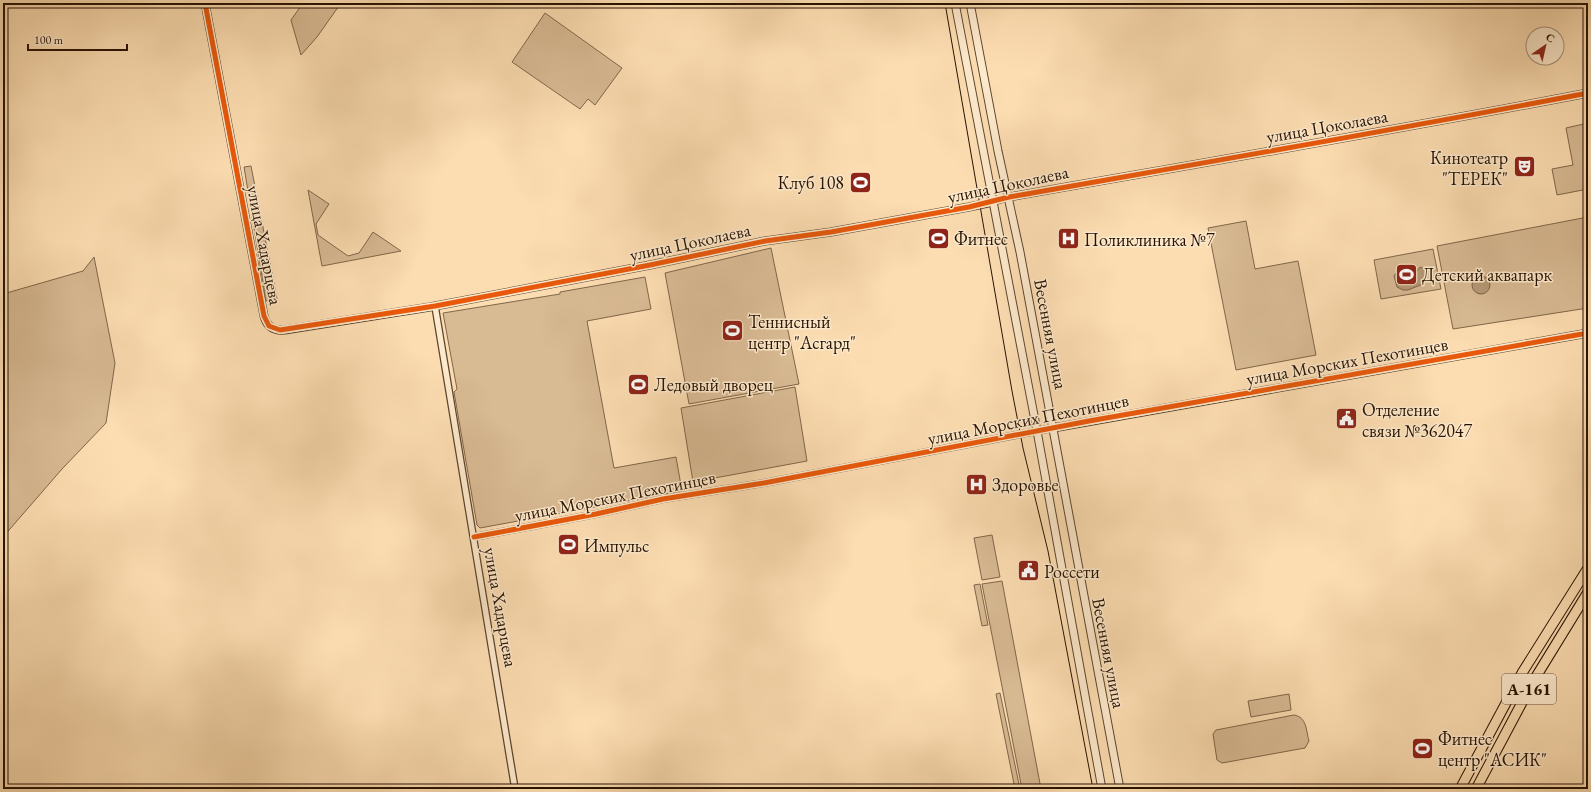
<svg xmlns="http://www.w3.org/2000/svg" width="1591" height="792" viewBox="0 0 1591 792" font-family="'EB Garamond',serif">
<rect width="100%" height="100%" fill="#fcddb1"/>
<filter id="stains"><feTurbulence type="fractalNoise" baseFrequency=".005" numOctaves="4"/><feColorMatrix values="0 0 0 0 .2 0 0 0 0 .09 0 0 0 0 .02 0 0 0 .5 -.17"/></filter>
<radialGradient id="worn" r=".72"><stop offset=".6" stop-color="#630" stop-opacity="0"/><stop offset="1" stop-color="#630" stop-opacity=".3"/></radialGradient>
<path fill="#d8ba93" stroke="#80664a" d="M303,3H341L317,37L301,55L291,20Z
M545,13L622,68L595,105L588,99L580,109L512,62Z
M1588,123V189L1557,195L1552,169L1573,165L1566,128Z
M251,166L277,299L266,301L244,167Z
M308,190L329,204L316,224L318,235L348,256L359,253L373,232L401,251L322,266Z
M1588,217V308L1453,329L1437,246Z
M1246,221L1255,269L1298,261L1316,355L1236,370L1208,228Z
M771,248L799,384L689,404L665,273Z
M1433,249L1441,289L1381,299L1374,260Z
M94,257L115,363L106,423L62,469L3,537V294L83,271Z
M645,277L651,309L587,321L614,468L676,457L682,491L480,528L477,525L454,392L457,389L443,313L560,294V292Z
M795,387L807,461L693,482L681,408Z
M992,535L1000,577L982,580L974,538Z
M1002,581L1041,789H1022L982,584Z
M980,584L988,625L982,626L974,585Z
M1000,693L1020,789H1015L996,694Z
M1289,694L1291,710L1251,717L1248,701Z
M1294,715C1307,717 1306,731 1309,741L1305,748L1222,763L1217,760L1213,734L1216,730Z"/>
<path fill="#b49875" stroke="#7c6246" d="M1401,266L1403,268L1402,274L1408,277L1414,275L1420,267L1425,269L1427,275L1423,284L1408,290H1403L1397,287L1394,276Z
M1472 285a9 9 0 1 1 18 0a9 9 0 1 1-18 0Z"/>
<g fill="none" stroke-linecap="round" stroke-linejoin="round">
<defs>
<path id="minor" d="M993,202L1009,197
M435,306L515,789
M474,537L596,514L663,499L764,483L1053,428"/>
<path id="tertiary" d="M205,3L264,316C267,327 274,331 285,330L430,307L650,265L765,241L831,232L969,207L993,202
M955,3L1037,431L1102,789
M970,3L998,151L1020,252L1120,789
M1009,197C1202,163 1395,130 1588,93
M1053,428L1588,333"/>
<path id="trunk" d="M1460,789L1522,673L1588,568
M1476,789L1534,680L1588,592"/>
</defs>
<use href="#minor" stroke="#5c452c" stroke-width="8"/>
<use href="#tertiary" stroke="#5c452c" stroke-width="9"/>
<use href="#trunk" stroke="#271200" stroke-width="11"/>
<use href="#minor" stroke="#fde9cc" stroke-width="5.5"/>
<use href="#tertiary" stroke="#fde9cc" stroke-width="7"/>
<use href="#trunk" stroke="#fcddb1" stroke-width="9"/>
<path stroke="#271200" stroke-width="1" d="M945,3L1012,391L1023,448L1048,551L1093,789"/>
<defs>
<path id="cycleway" d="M205,3L264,316L269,326L280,330L435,306L650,265L765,241L831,232L969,207L1009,197C1202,163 1395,130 1588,93
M474,537L596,514L663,499L764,483L1089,421L1588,333"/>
</defs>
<use href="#cycleway" stroke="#fde9cc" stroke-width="8"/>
<use href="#cycleway" stroke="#e8590c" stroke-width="5"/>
</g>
<defs>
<symbol id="theatre-square" viewBox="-11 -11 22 22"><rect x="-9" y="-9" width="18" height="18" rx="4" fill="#8f2418" stroke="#fde9cc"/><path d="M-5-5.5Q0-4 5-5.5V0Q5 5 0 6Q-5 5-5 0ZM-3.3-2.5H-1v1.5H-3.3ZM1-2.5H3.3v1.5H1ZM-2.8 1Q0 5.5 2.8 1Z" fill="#fff"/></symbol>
<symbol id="stadium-square" viewBox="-11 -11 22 22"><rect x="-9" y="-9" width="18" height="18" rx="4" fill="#8f2418" stroke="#fde9cc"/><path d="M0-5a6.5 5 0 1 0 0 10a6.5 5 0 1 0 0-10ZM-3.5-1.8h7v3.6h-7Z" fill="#fff"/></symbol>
<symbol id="hospital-square" viewBox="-11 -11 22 22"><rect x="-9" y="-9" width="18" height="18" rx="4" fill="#8f2418" stroke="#fde9cc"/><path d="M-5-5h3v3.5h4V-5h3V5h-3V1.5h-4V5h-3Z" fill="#fff"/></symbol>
<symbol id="civic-square" viewBox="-11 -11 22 22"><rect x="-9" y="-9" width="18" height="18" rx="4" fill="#8f2418" stroke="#fde9cc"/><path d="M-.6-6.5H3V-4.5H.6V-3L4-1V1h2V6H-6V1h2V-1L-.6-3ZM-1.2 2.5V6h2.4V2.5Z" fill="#fff"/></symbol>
</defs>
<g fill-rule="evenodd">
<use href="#theatre-square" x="1512" y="154" width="25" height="25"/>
<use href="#stadium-square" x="848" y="170" width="25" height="25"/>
<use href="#stadium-square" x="926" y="226" width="25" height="25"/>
<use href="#hospital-square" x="1056" y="226" width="25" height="25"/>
<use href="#stadium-square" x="1394" y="262" width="25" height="25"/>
<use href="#stadium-square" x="720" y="318" width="25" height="25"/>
<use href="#stadium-square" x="626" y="372" width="25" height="25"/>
<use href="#civic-square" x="1334" y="406" width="25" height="25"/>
<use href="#hospital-square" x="964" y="472" width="25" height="25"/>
<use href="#stadium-square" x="556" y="532" width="25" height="25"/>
<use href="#civic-square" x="1016" y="558" width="25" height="25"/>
<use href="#stadium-square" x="1410" y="736" width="25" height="25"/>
</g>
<g text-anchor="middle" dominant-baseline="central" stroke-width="3" stroke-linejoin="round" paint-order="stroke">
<rect fill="#fde9cc" stroke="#67523d" stroke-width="1" x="1502" y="674" width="54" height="30" rx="3"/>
<g font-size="17" font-weight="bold" fill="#271200">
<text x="1529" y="689">А-161</text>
</g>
<g font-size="18" fill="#271200" stroke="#fde9cc">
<text transform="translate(1327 126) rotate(-10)">улица Цоколаева</text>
<text transform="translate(1008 184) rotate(-12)">улица Цоколаева</text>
<text transform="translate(690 242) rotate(-12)">улица Цоколаева</text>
<text transform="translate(265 245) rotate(79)">улица Хадарцева</text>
<text transform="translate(1051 334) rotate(79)">Весенняя улица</text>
<text transform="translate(1347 361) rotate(-10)">улица Морских Пехотинцев</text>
<text transform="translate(1028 419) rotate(-11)">улица Морских Пехотинцев</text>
<text transform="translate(615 496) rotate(-11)">улица Морских Пехотинцев</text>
<text transform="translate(501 607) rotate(80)">улица Хадарцева</text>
<text transform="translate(1109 653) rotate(79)">Весенняя улица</text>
</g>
<g font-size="18" fill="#271200" stroke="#fde9cc" text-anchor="start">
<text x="1508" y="157" text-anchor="end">Кинотеатр<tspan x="1508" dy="21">"ТЕРЕК"</tspan></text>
<text x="844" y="182" text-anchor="end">Клуб 108</text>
<text x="954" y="238">Фитнес</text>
<text x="1084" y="239">Поликлиника №7</text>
<text x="1422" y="274">Детский аквапарк</text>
<text x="748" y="321">Теннисный<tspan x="748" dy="21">центр "Асгард"</tspan></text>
<text x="654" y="384">Ледовый дворец</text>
<text x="1362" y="409">Отделение<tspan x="1362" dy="21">связи №362047</tspan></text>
<text x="992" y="484">Здоровье</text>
<text x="584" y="545">Импульс</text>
<text x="1044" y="571">Россети</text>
<text x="1438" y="738">Фитнес<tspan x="1438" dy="21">центр "АСИК"</tspan></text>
</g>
</g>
<rect width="1591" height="792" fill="none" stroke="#fcddb1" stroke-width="16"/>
<rect x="4" y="4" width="1583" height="784" fill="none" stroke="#271200" stroke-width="2"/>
<rect x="8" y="8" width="1575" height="776" fill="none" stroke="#271200"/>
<g transform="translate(1545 46) rotate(34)"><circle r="19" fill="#fde9cc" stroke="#a7937a"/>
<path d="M0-3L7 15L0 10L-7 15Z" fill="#8f2418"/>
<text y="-6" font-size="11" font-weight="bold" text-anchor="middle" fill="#271200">С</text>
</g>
<path d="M28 44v6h99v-6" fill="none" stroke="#271200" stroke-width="2"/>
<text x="34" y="44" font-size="12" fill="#271200" stroke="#fde9cc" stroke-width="3" paint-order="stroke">100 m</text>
<rect width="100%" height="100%" filter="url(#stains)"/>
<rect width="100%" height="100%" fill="url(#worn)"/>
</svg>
